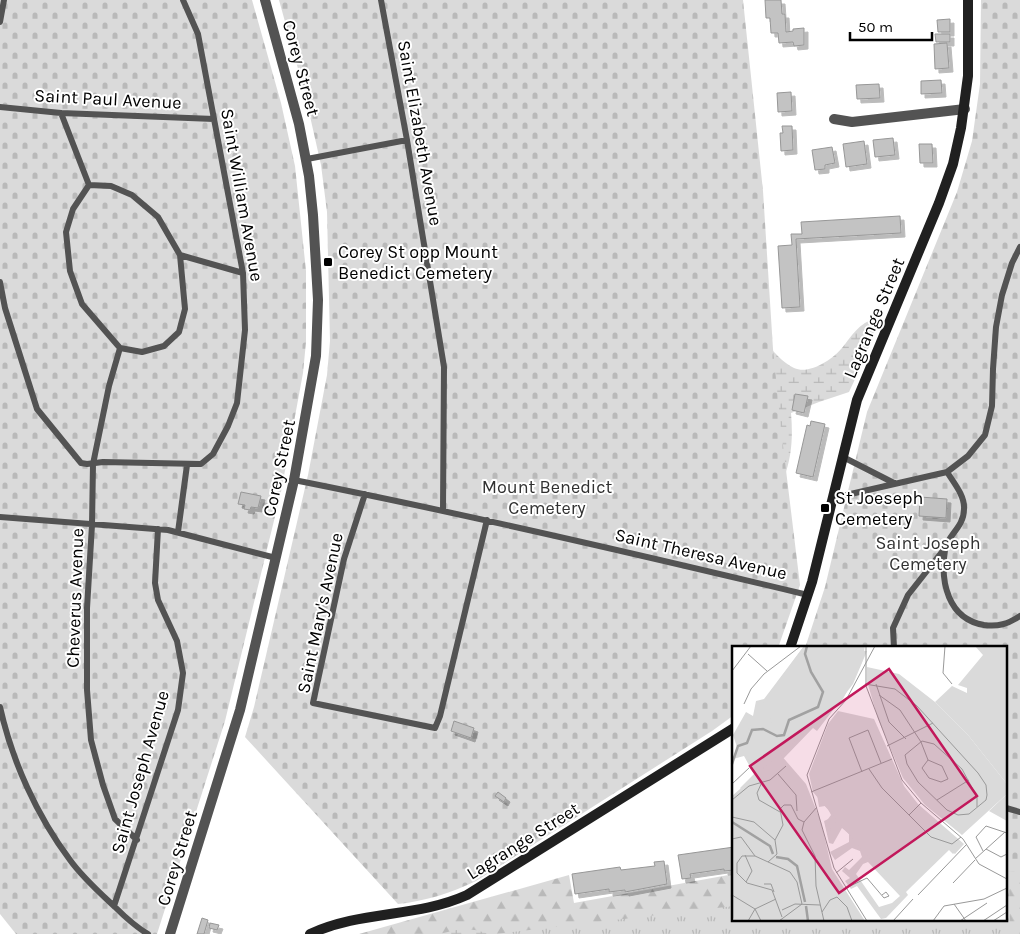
<svg xmlns="http://www.w3.org/2000/svg" width="1020" height="934" viewBox="0 0 1020 934" font-family="Karla,sans-serif">
<defs>
<pattern id="forest-firs" width="22" height="20" patternUnits="userSpaceOnUse" patternTransform="scale(1.25)"><rect width="22" height="20" fill="#dadada"/><path d="M5 1l3.5 6h-7zM16 11l3.5 6h-7z" fill="#b9b9b9"/></pattern>
<pattern id="wetland-marsh" width="20" height="14" patternUnits="userSpaceOnUse" patternTransform="scale(1.25)"><rect width="20" height="14" fill="#dadada"/><path d="M1 5h8M5 5V1M11 12h8M15 12V8" fill="none" stroke="#b9b9b9"/></pattern>
<pattern id="cemetery-stones" width="16" height="16" patternUnits="userSpaceOnUse" patternTransform="scale(1.25)"><rect width="16" height="16" fill="#dadada"/><path d="M2 7V4a2 2 0 0 1 4 0v3zM10 15v-3a2 2 0 0 1 4 0v3z" fill="#b9b9b9"/></pattern>
<pattern id="park-tufts" width="24" height="20" patternUnits="userSpaceOnUse" patternTransform="scale(1.25)"><rect width="24" height="20" fill="#dadada"/><path d="M3 7l-1-3M5 7V3M7 7l1-3M15 17l-1-3M17 17v-4M19 17l1-3" fill="none" stroke="#b9b9b9"/></pattern>
<filter id="shadow"><feDropShadow dx="4" dy="4" stdDeviation="0" flood-color="#0004"/></filter>
</defs>
<rect width="100%" height="100%" fill="#fff"/>
<path fill="url(#forest-firs)" d="M1020,843V934H359L569,875L574,903L734,874V920H1006V844Z"/>
<path fill="url(#wetland-marsh)" d="M876,319L877,324L864,360L849,392L819,402L791,413C793,436 792,456 784,478L765,342C773,351 783,363 794,368C809,375 832,360 842,348C852,336 859,322 876,319Z
M461,929L475,930L490,934H439Z"/>
<path fill="url(#cemetery-stones)" d="M0,0H252L281,103L295,166L306,271V342L303,373L281,492L225,721L157,934H16L0,914Z
M279,0H743L763,191L773,349L781,429L800,585L778,648H734V715L712,731L476,881C451,893 426,901 398,904L245,737L254,707L308,475L327,375L330,341L327,212L321,165L305,94Z
M981,0H1020V871L1006,872V648H805L825,587L867,412L957,192L972,141L980,84Z"/>
<path fill="url(#park-tufts)" d="M1006,872H1009L1010,934H495L734,906V920H1006Z"/>
<path fill="#c3c3c3" stroke="#979797" filter="url(#shadow)" d="M765,0H781L782,14H785L786,32L793,31V29L804,28V45L794,46L793,42L779,43L778,33H771L770,18H766Z
M950,19V32H938L937,20Z
M935,34H950V42H936Z
M947,43L949,68L935,69L934,44Z
M941,80L942,93L921,94V81Z
M879,84L880,98L857,99L856,85Z
M791,92L792,111L778,112L777,93Z
M782,126H792L793,150L781,151L780,133H783Z
M893,138L895,155L875,157L873,140Z
M864,141L867,164L846,167L843,144Z
M919,144H932L933,163H920Z
M832,147L835,163L825,165V169L815,170L812,150Z
M900,216L901,233L796,239L800,307L782,308L778,246L792,245L791,234H802L801,222Z
M795,394L808,396L804,413L792,410Z
M811,421L825,424L813,477L796,473L807,425L810,426Z
M241,492L261,496L258,508L251,507L250,510L244,509L245,505L238,504Z
M920,497L947,499L946,518L919,516Z
M454,721L474,728L471,738L451,731Z
M498,792L506,798L504,802L495,796Z
M734,847V870L724,871V869L690,874L691,878L682,879L678,855Z
M664,861L667,884L625,892V890L609,892V889L575,894L572,874L620,867L621,870L655,866L654,862Z
M202,918L208,920L204,934H197Z
M210,923L219,925L217,930L209,928Z"/>
<g fill="none" stroke-linecap="round" stroke-linejoin="round">
<path stroke="#535353" stroke-width="6" d="M381,0L407,140L444,367L443,509
M0,22L4,0
M0,107L61,113L214,119
M61,113L89,185
M307,159L407,140
M89,185L111,186L132,195L158,217L180,255L185,309L179,332L164,346L142,352L120,348L82,304L70,271L66,232L73,209Z
M180,255L243,273
M0,282L5,308L37,409L81,463L87,464L103,462L201,464L213,454L228,426L237,403L245,330L243,273L198,34L183,0
M120,348L109,386L93,464L92,525L87,608V690L91,740L103,785L115,819L137,840
M843,457L894,483
M947,472C954,483 965,496 964,509C964,528 947,535 945,550C940,582 948,619 984,625C998,627 1008,624 1020,616
M294,480C466,514 637,554 808,595
M365,494L344,559L313,703L435,728L440,716L487,520
M833,498L947,472L968,456L985,435L992,406L993,369L996,327L1002,295L1012,263L1020,247
M0,517L168,530L276,558
M178,532L187,465
M894,648L893,628L908,595L945,548
M0,707C12,761 37,816 70,860C83,878 99,892 115,907C125,917 136,927 148,934
M1006,808L1020,812
M114,906L178,710L183,673L177,641L158,600L155,583L158,529"/>
<path stroke="#535353" stroke-width="10" d="M834,119L852,122L965,109"/>
<path stroke="#535353" stroke-width="10" d="M170,934L240,710L294,480L316,356L318,300L313,215L309,176L299,124L265,0"/>
<path stroke="#202020" stroke-width="10" d="M790,648L812,582L857,400L939,203L953,164L961,128L968,76V0
M310,934C362,910 416,918 467,895L734,728"/>
</g>
<g fill="#000" stroke="#fff" stroke-width="2">
<rect x="323" y="257" width="10" height="10" rx="2.5"/>
<rect x="820" y="503" width="10" height="10" rx="2.5"/>
</g>
<g text-anchor="middle" dominant-baseline="central" stroke-width="4" stroke-linejoin="round" paint-order="stroke">
<g font-size="18" fill="#000" stroke="#fff">
<text transform="translate(301 68) rotate(75)">Corey Street</text>
<text transform="translate(108 99) rotate(3)">Saint Paul Avenue</text>
<text transform="translate(420 133) rotate(80)">Saint Elizabeth Avenue</text>
<text transform="translate(242 195) rotate(80)">Saint William Avenue</text>
<text transform="translate(874 318) rotate(-67)">Lagrange Street</text>
<text transform="translate(279 468) rotate(-78)">Corey Street</text>
<text transform="translate(701 554) rotate(13)">Saint Theresa Avenue</text>
<text transform="translate(75 598) rotate(-88)">Cheverus Avenue</text>
<text transform="translate(320 613) rotate(-78)">Saint Mary's Avenue</text>
<text transform="translate(140 772) rotate(-74)">Saint Joseph Avenue</text>
<text transform="translate(523 841) rotate(-32)">Lagrange Street</text>
<text transform="translate(177 858) rotate(-73)">Corey Street</text>
</g>
<g font-size="18" fill="#000" stroke="#fff" text-anchor="start">
<text x="338" y="252">Corey St opp Mount<tspan x="338" dy="21">Benedict Cemetery</tspan></text>
<text x="835" y="498">St Joeseph<tspan x="835" dy="21">Cemetery</tspan></text>
</g>
<g font-size="18" fill="#313131" stroke="#fff">
<text x="547" y="487">Mount Benedict<tspan x="547" dy="21">Cemetery</tspan></text>
<text x="928" y="543">Saint Joseph<tspan x="928" dy="21">Cemetery</tspan></text>
</g>
</g>
<g transform="translate(732 646)">
<rect width="275" height="275" fill="#fff"/>
<path d="M72,0L135,5L121,38L85,85L81,82L52,112L11,145L8,142L22,128L12,110L1,113L5,101L1,89L14,66L21,70L24,55L32,53ZM85,148L226,203L221,208L217,204L178,242L174,246L176,249L154,272L149,273L125,240L119,243L113,235L118,232L110,225L113,221L117,224L130,211L128,205L120,202L103,214L98,206L117,196V188L110,182L101,198L97,197L92,175L103,170L93,160L87,161ZM136,216L168,250L160,257L147,261L124,228L131,218Z" fill="#dadada" fill-rule="evenodd"/>
<path d="M21,77L15,97L5,105V98ZM94,159L109,176L101,177L96,190L93,177L99,169Z" fill="#dadada"/>
<path d="M135,21L167,28L203,56L236,89L275,138V148L230,189L193,159L171,132L146,73L135,35ZM106,65L142,73L172,140L186,158L232,198L223,208L217,203L186,233L166,246L81,146L77,128L96,78ZM48,108L74,138L89,176L100,223L133,275H3L0,270V150Z" fill="#dadada"/>
<path d="M72,0H133L130,16L111,53L26,127L7,99L15,98L25,83L43,89L35,60L30,58ZM243,0H275V138L236,89L203,56L220,40L235,47V42L226,39L251,9ZM275,148V175L257,165Z" fill="#dadada"/>
<path fill="none" stroke="#a1a1a1" stroke-width="2.5" d="M0,118L6,100L15,97L20,84L31,83L45,90L52,89L57,74L86,61L91,46L79,26L73,8L75,0M0,176L38,200L41,208M44,211L56,213L65,220L73,256M74,260L76,275"/>
<path fill="none" stroke="#999" stroke-width="1" d="M134,0V40L170,134L189,157L231,193L247,218L275,233M213,0L211,27L220,38M16,8L35,25M0,25L19,0M133,38L163,43L185,60L246,127L254,139L255,149L254,154L237,168L226,169L215,164L186,136L175,118L173,109L190,95L202,98L230,123L245,151V161M144,38L157,76L174,93M147,49L168,64L189,96L196,114M12,58L19,43L32,28L69,0M155,100L201,77M196,114L210,120L216,133L209,136L197,132L190,122ZM137,123L150,142L199,191L220,198L229,191M130,126L117,92L136,84L149,117M46,128L64,149L65,165M30,136L25,147L27,154L48,166M0,138L17,122M79,146L160,113M0,154L17,140L38,134L54,120M205,154L237,134M85,161L72,176L70,184L83,210L84,240L92,275M177,169L189,157M0,171L22,176L43,194M0,193L9,191L23,210L58,226L65,236L70,258M43,194L51,179L48,163L52,159H59L66,173L72,176M254,203L269,211L275,208M251,205L244,191L254,180L275,187M13,209L20,225L14,236M23,210H10L5,217V227L15,237L40,244L50,271M243,213L273,186M36,216L45,208L43,194M104,227L121,213M221,237L243,214M32,238H39L42,246M114,242L135,232L152,252L157,250L154,246L150,249M0,249L23,263L29,275M186,249L235,198M222,258L234,275M50,264L63,258L88,259M90,266L98,254L105,251L115,261L120,275M16,275L23,263L44,253M47,275L70,258M135,275L102,222L75,129L97,73L114,54L143,0M161,275L181,253M201,275L212,260L252,253L275,242M228,275L255,257M251,275L275,259M261,275L275,266"/>
<path fill="#c2185b" fill-opacity="0.15" stroke="#c2185b" stroke-width="2.5" d="M157,23L245,150L107,247L18,120Z"/>
<rect width="275" height="275" fill="none" stroke="#000" stroke-width="2.5"/>
</g>
<path d="M850 32v8h82v-8" fill="none" stroke="#000000" stroke-width="2.5"/>
<text x="858" y="32" font-size="15" fill="#000000" stroke="#ffffff" stroke-width="4" paint-order="stroke">50 m</text>
</svg>
